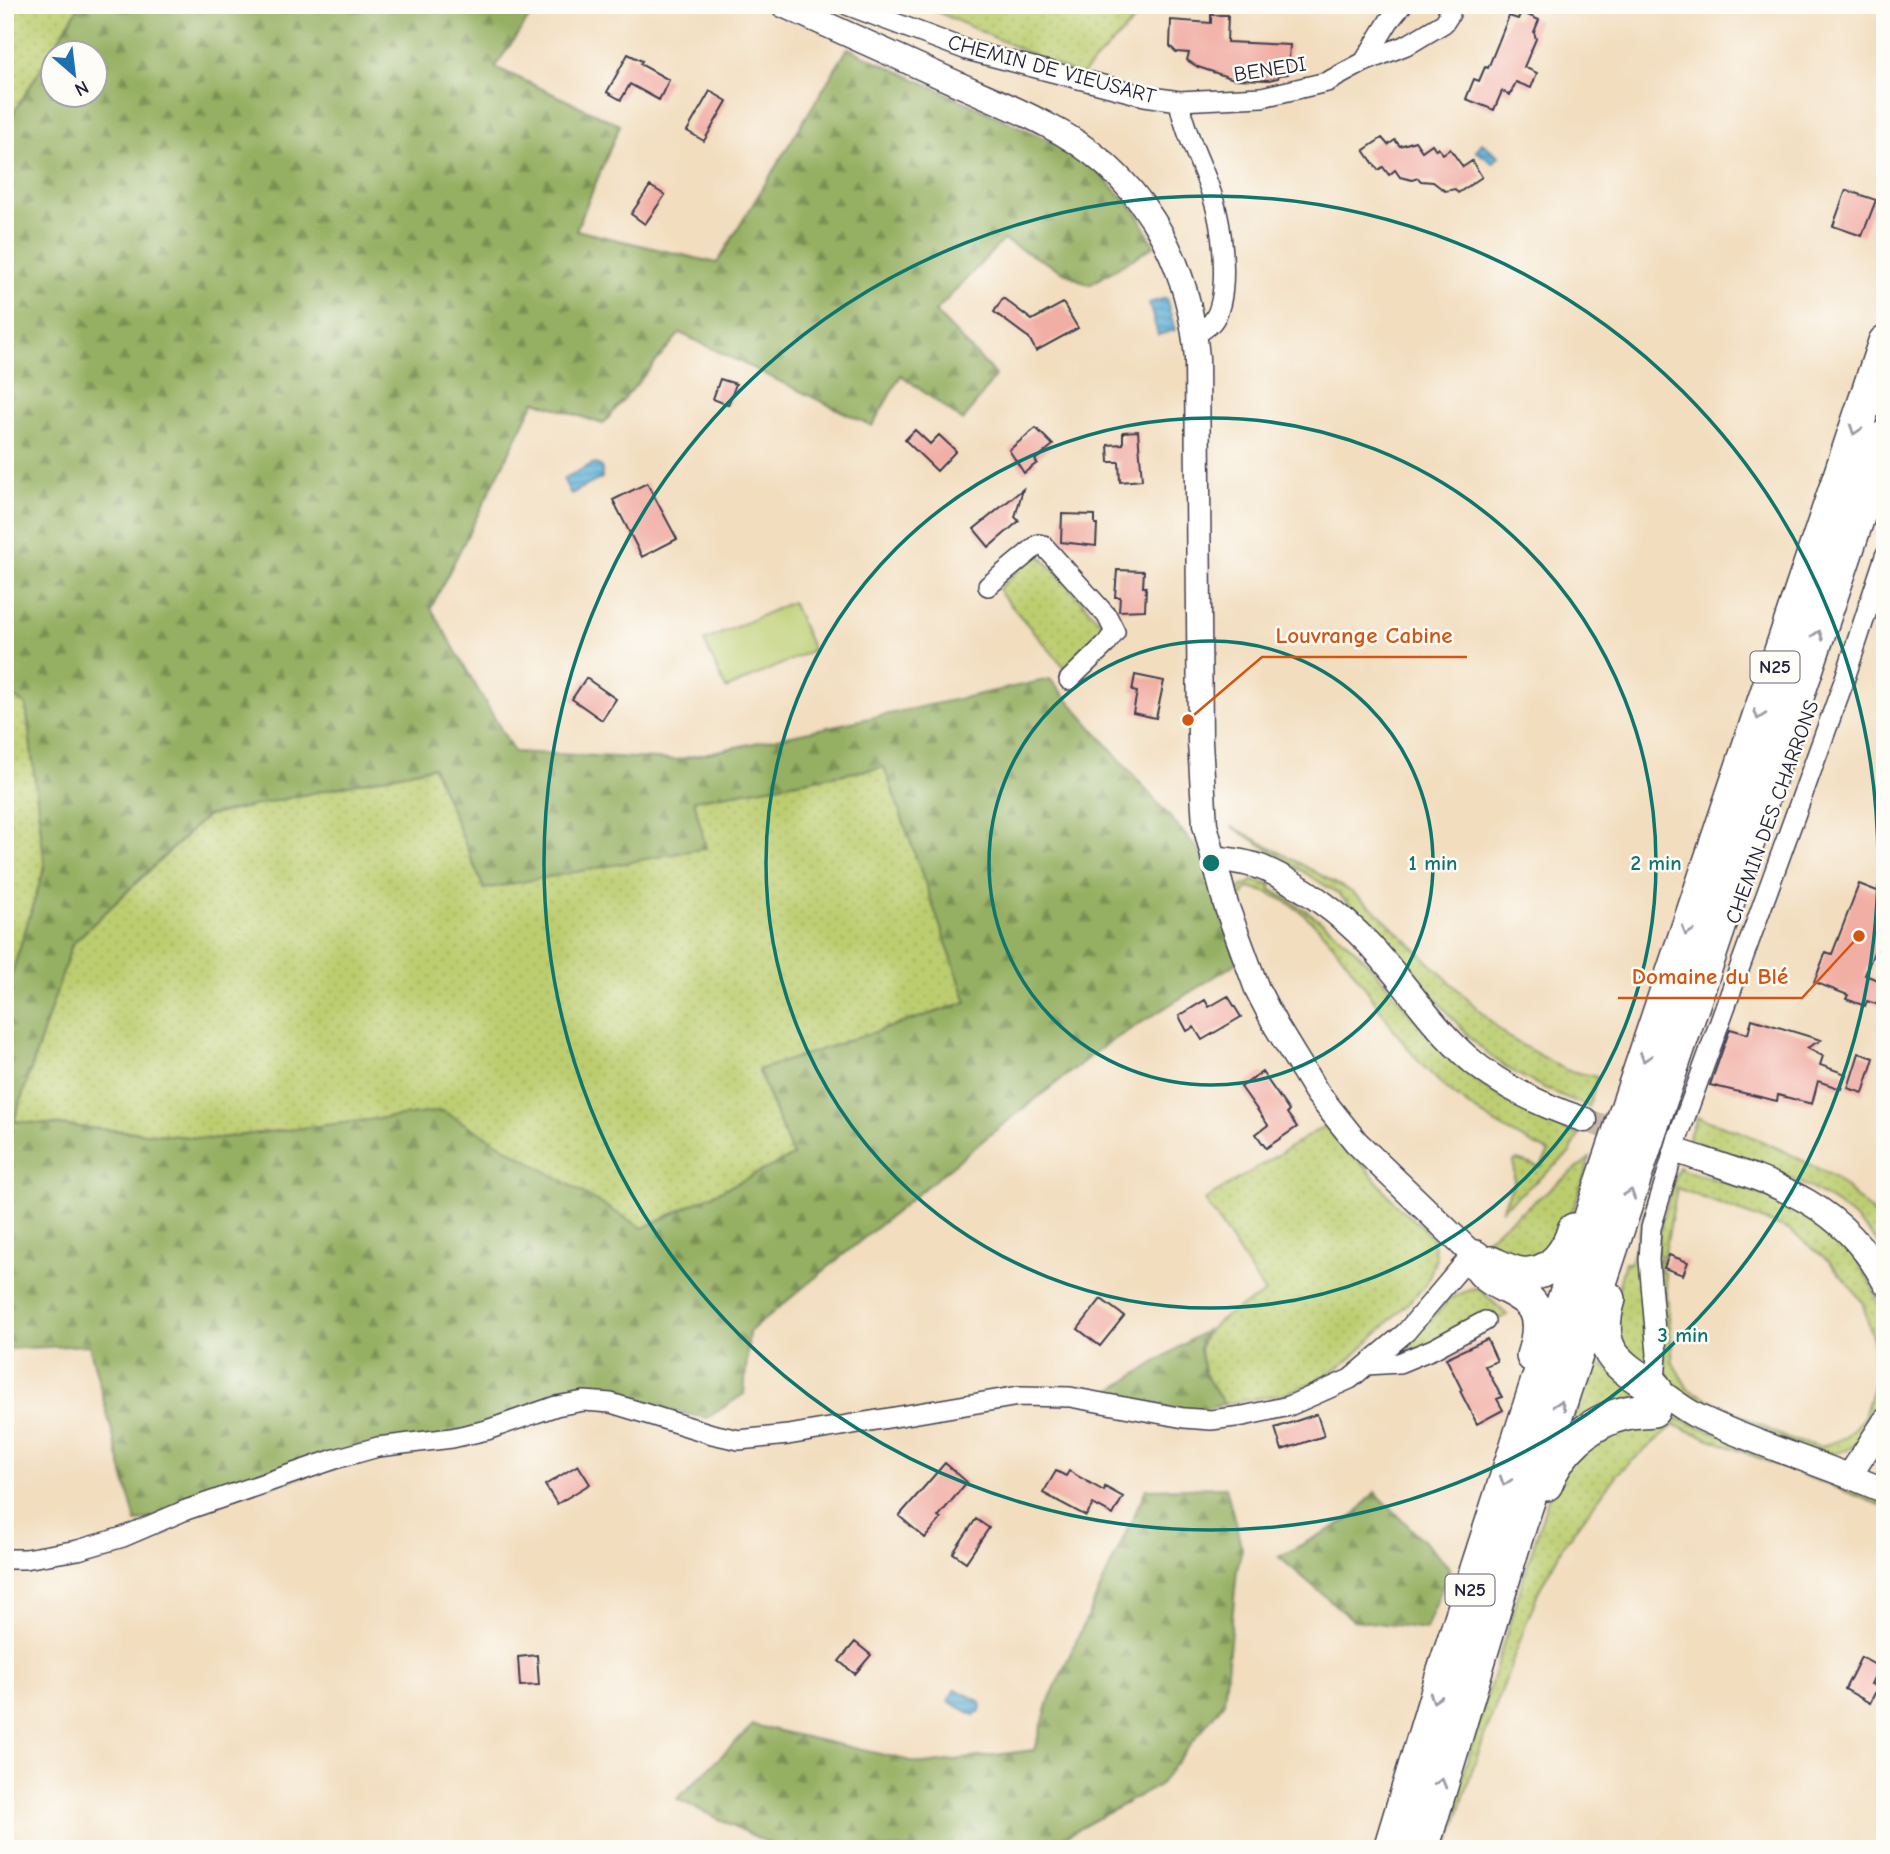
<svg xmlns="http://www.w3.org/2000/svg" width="1890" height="1854" viewBox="0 0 1890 1854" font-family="'Comic Neue',sans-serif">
<defs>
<pattern id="grass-dots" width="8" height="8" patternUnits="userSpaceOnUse" patternTransform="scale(1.75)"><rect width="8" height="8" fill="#bccd6f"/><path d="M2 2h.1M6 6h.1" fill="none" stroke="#a1b061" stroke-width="1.8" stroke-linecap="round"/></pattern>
<pattern id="forest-firs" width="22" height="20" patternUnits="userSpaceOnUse" patternTransform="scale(1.75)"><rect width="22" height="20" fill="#95b062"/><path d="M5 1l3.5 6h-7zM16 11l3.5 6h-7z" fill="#798f52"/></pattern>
<pattern id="water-rules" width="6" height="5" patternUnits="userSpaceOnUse" patternTransform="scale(1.75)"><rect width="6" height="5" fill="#59add5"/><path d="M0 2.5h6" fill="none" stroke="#498cae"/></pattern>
</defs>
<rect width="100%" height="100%" fill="#fdfcf7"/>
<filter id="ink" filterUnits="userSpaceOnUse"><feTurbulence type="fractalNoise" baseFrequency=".0143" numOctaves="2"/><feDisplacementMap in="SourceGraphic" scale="14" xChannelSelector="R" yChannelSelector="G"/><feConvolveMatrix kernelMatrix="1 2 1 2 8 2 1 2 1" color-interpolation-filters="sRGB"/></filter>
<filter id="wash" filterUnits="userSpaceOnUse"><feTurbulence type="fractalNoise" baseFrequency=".00686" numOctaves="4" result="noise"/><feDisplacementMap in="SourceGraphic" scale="28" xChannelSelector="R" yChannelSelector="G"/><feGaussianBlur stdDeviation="1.57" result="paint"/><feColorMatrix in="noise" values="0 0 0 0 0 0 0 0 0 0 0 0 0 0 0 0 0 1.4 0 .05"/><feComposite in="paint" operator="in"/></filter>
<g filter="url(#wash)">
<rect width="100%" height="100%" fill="#f2ddbe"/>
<path fill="url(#grass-dots)" stroke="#6f7855" stroke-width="2" d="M5,5H80L11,118L5,116Z
M922,5H1150L1080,76Z
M1037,552L1107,629L1072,668L1066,669L1001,594L999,588Z
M5,691L26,705L45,866L9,983L5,982Z
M433,766L705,848L693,800L885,767L967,1002L758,1070L793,1156L643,1229L443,1111L211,1139L14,1121L72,944L207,816Z
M1231,826L1350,891L1375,910L1506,1036L1566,1070L1597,1077L1589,1107C1556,1093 1522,1080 1493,1058C1466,1037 1445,1009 1423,983C1397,951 1369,921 1337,893Z
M1253,881L1272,885L1270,889C1311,911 1345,936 1375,971C1406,1006 1432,1045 1469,1075C1501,1101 1538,1118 1576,1134L1580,1133L1569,1154L1501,1210L1514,1183V1161L1517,1160L1540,1167L1549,1152C1503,1130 1462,1106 1426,1069C1374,1017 1327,896 1247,888L1236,908L1239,888Z
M1697,1117L1741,1132L1784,1151L1834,1177L1873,1213L1885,1232V1254C1847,1191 1754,1160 1687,1140Z
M1329,1123L1399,1208L1422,1226L1432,1239L1436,1258L1426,1285L1351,1359L1316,1381L1288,1393L1224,1404C1218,1395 1211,1386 1206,1376C1183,1329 1232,1314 1265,1293L1205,1200Z
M1590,1158L1565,1236L1540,1264L1483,1250V1241Z
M1679,1166L1682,1170C1731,1184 1787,1198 1828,1231C1850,1249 1868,1273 1877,1299C1890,1336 1889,1424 1852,1447C1842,1453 1832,1454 1821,1455L1690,1403L1669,1383L1665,1369L1657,1258L1663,1260L1660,1271L1665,1273L1673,1363L1688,1389L1788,1439L1820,1447L1845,1438L1864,1417L1875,1380L1873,1339L1862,1301L1830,1262L1789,1230L1677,1188L1664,1257L1657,1254L1662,1220Z
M1652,1189L1657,1191L1652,1354L1646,1365L1612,1333V1312L1625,1262L1630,1263Z
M1477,1287L1507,1315L1491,1323L1408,1352L1407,1346L1450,1298Z
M1594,1360L1644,1393L1569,1434Z
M1642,1416H1670L1693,1424L1884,1499L1883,1506L1674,1425L1618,1473L1564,1544L1538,1592L1471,1773L1448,1849H1440L1554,1479L1564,1463Z"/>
<path fill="url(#forest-firs)" stroke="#5c694e" stroke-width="2" fill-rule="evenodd" d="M80,5H538L495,67L620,125L576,230L717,263L848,48L1083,156L1137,212L1154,246L1089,285L1003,240L935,312L996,375L963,421L901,375L872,426L680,333L603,424L535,401L431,608L514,752L676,760L1050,679L1201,853L1238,962L1104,1046L992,1133L749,1332L744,1394L707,1418L595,1397L136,1522L89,1345L5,1349V1142L13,1122L5,1119V1009L9,983L45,866L26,705L5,691V116L11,117ZM52,52H94V94H52ZM433,767L484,889L706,848L694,800L884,767L967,1002L758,1070L793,1156L643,1228L443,1111L211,1139L14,1121L72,944L206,816Z
M1206,1330L1199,1348L1205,1375L1224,1404L1191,1414L1104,1395Z
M1226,1487L1242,1549L1237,1569L1224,1702L1159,1785L1042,1849H781L677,1799L753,1725L924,1764L1034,1750L1050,1698L1146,1489Z
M1375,1492L1450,1568L1426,1629L1353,1620L1279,1557L1353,1517Z"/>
<path fill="#bccd6f" stroke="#6f7855" stroke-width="2" d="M792,602L813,650L726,689L704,641Z"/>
<path fill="url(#water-rules)" stroke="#3e6888" stroke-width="2" d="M1482,143L1499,156L1493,163L1476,151Z
M1166,298L1175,330L1158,335L1149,303Z
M594,463L602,467V478L571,494L563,479Z
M955,1689L981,1702L980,1712L974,1715L948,1701Z"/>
<g id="blocks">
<path fill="#f1aea4" d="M1521,12L1539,20L1534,32L1536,39L1524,67L1537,73L1531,88L1516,82L1510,95L1502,91L1494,110L1466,99L1474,79L1479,81L1485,67L1488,68L1509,16L1518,19Z
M1211,15H1228L1227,42L1290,45L1288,74L1279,75L1278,78L1269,80L1234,79L1198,67L1187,60L1189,53L1176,52L1170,46L1171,20L1211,23Z
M628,54L642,61L640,64L669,80L659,100L630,84L621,100L607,92Z
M710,91L727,101L704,141L687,131Z
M1382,138L1388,145L1395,140L1400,146L1415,141L1422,151L1432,144L1436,150L1438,148L1443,154L1450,149L1463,167L1472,161L1482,177L1458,193L1455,189L1445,191L1433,182L1421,181L1418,178L1412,180L1400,177L1395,170L1389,175L1383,167L1378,170L1364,150Z
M650,186L665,195L645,224L631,214Z
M1846,190L1876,200L1862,236L1833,226Z
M1003,298L1032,320L1063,303L1078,328L1036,351L1029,338L994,312Z
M720,379L736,384L728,405L713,399Z
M1036,428L1053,445L1035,460L1037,463L1024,473L1009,450Z
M915,430L930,444L939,435L956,451L937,471L905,440Z
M1138,431L1142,480L1120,482L1119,462H1109L1108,445L1123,444V432Z
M647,483L677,539L642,557L613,500Z
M1023,489L1015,517L1019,521L989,547L974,529Z
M1062,514L1095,515V524H1097L1096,546L1061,542Z
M1117,570L1144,571L1143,587H1146L1145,610L1119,611L1120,597H1115Z
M1135,675L1164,681L1156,718L1133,713L1137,692L1132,691Z
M586,678L616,699L602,720L572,699Z
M1859,884L1885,894V924L1865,975L1885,983V998L1882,1006L1867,1001L1865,1006L1846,999L1848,995L1814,982L1826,952L1832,954Z
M1228,996L1241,1017L1202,1040L1194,1027L1187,1031L1179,1016L1205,1000L1209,1007Z
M1752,1019L1821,1040L1807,1048L1823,1056L1820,1065L1846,1074L1841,1089L1818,1081L1812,1104L1778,1095L1777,1101L1710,1085L1730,1029L1748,1034Z
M1859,1053L1874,1058L1863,1093L1848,1088Z
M1262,1072L1289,1111L1287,1113L1297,1127L1266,1148L1256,1134L1268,1125L1241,1087Z
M1669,1255L1688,1262L1683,1275L1664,1268Z
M1101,1299L1124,1316L1100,1346L1078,1329Z
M1487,1339L1497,1361L1485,1366L1502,1397L1497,1399L1503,1410L1477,1424L1460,1391L1462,1390L1446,1358Z
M1317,1414L1324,1436L1282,1450L1275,1428Z
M945,1463L967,1482L938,1517L941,1519L925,1538L899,1516Z
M578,1465L590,1484L557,1504L545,1485Z
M1056,1471L1066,1476L1069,1471L1104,1491L1105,1487L1123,1497L1113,1515L1093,1504L1086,1516L1043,1493Z
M976,1519L989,1528L966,1562L953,1553Z
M855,1642L871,1655L855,1674L839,1661Z
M537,1655L539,1685L520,1686L518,1657Z
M1861,1657L1879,1667L1871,1684L1878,1687L1870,1703L1845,1689Z"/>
</g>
</g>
<g filter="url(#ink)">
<use href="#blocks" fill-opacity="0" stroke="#413e4f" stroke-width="2"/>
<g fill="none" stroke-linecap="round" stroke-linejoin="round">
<path stroke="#c8b8a4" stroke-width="24" stroke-dasharray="24 12" stroke-linecap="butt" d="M1585,1120L1683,1153"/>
<defs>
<path id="minor" d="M847,5L967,50L1145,96L1179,101C1186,140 1208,174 1217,212C1223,238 1230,301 1212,322C1208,327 1200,331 1195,335
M1364,62L1389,21L1402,5
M1179,101L1262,97L1327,82L1364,62L1409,44L1444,23L1450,14L1447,5
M988,586L1039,544L1044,546L1107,616L1115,632L1106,644L1069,680
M1367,1365L1399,1363L1433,1349L1485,1321
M1654,1395L1657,1354L1649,1260L1651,1228L1678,1137L1844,681L1885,556
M5,1559H25L78,1550L123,1537L186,1510L335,1459L378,1447L452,1438L487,1430L556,1406L584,1401L611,1403L712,1434L739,1440L788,1435L1019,1396L1070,1397L1184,1418L1211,1420L1243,1416L1289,1406L1350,1379L1406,1332L1472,1254"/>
<path id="tertiary" d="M783,5C842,32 900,58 958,84C987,97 1017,109 1045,124C1139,171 1188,255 1197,358L1200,742L1205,825L1226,905L1257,989L1276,1026L1317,1093L1356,1142L1475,1257
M1213,858C1230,860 1249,862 1265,869C1303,886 1341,914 1369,944C1403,980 1430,1024 1467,1057C1500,1086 1543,1106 1585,1120
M1683,1153C1767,1181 1841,1199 1885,1283
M1655,1388C1668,1397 1681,1407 1695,1415C1756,1445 1822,1463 1885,1491
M1850,1475L1885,1421"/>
<path id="trunk" d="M1475,1257C1488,1300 1558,1278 1533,1356
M1491,1263C1502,1268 1516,1276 1529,1274C1553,1272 1568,1251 1574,1230
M1609,1299C1594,1349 1615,1364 1655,1388
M1546,1484C1558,1450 1590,1421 1626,1413C1634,1411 1644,1411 1653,1410
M1390,1849L1442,1677L1597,1198L1885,342
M1422,1849L1515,1540L1651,1128L1885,437"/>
</defs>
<use href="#minor" stroke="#413e4f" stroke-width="22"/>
<use href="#tertiary" stroke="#413e4f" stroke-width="27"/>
<use href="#trunk" stroke="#413e4f" stroke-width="36"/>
<use href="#minor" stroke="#fff" stroke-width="19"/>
<use href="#tertiary" stroke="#fff" stroke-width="24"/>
<use href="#trunk" stroke="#fff" stroke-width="33"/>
</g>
<defs><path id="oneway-chevron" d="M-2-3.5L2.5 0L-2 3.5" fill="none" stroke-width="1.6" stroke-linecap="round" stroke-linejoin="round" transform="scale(1.75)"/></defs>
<g stroke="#9c9ca7">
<use href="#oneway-chevron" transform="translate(1855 430) rotate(109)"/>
<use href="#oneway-chevron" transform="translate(1818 635) rotate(-71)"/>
<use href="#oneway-chevron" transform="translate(1759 715) rotate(109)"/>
<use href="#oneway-chevron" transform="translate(1687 931) rotate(109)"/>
<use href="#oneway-chevron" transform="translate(1645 1057) rotate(108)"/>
<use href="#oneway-chevron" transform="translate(1630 1194) rotate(-72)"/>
<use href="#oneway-chevron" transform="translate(1560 1405) rotate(-72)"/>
<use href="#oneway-chevron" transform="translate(1505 1481) rotate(108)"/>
<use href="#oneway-chevron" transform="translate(1435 1698) rotate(107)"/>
<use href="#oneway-chevron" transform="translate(1441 1783) rotate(-74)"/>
</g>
</g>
<g fill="none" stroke="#0f766e" stroke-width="3.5">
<circle cx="1211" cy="863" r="222"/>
<circle cx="1211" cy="863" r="445"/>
<circle cx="1211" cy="863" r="667"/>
</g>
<g text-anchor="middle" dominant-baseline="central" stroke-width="5" stroke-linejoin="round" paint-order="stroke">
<g fill="#fdfcf7" stroke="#646373" stroke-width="2">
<rect x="1750.5" y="651.5" width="49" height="31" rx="5"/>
<rect x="1445.5" y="1574.5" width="49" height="31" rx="5"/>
</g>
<g font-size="19" font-weight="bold" fill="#22223b">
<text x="1775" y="667">N25</text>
<text x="1470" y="1590">N25</text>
</g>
<g font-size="21" fill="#22223b" stroke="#fdfcf7">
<text transform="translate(1052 69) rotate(15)">CHEMIN DE VIEUSART</text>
<text transform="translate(1270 69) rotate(-9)">BENEDI</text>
<text transform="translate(1772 812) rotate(-70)">CHEMIN DES CHARRONS</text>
</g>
</g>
<circle cx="1211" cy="863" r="10" fill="#0f766e" stroke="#fdfcf7" stroke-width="3.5"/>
<g font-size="21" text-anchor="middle" font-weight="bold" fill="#0f766e" stroke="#fdfcf7" stroke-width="5" stroke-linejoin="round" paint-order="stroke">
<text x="1433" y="870">1 min</text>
<text x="1656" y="870">2 min</text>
<text x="1683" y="1342">3 min</text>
</g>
<path fill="none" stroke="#d45411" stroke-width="2.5" d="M1188 720L1262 657H1467M1859 936L1802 998H1618"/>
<g fill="#d45411" stroke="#fdfcf7" stroke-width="2.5">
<circle cx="1188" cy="720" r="7"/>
<circle cx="1859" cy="936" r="7"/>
</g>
<g font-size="23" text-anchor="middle" font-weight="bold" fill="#d45411" stroke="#fdfcf7" stroke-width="5" stroke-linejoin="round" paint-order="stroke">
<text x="1364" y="643">Louvrange Cabine</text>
<text x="1710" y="984">Domaine du Blé</text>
</g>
<rect width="1890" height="1854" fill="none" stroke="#fdfcf7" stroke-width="28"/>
<g transform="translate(74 74) rotate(152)"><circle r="33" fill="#fdfcf7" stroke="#a5a5ac" stroke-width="2"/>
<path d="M0-5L12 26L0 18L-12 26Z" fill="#1f6fb2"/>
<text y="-10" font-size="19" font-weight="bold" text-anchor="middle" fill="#22223b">N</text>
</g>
</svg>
